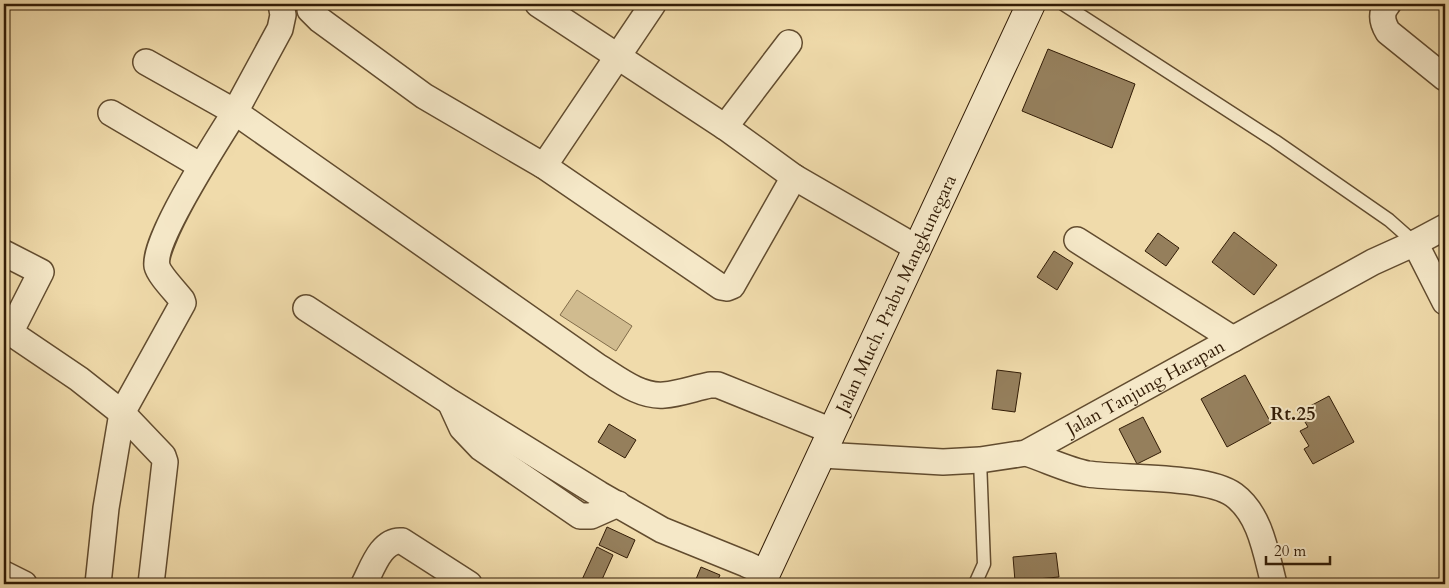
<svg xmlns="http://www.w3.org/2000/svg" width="1449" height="588" viewBox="0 0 1449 588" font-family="Cardo,serif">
<rect width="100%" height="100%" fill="#f0dbab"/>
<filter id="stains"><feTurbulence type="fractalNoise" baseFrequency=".004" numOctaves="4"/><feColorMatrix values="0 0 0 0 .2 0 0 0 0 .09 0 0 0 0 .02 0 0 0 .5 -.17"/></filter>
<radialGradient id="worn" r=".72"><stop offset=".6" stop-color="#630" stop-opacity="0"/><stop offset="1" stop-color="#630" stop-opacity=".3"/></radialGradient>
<path fill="#d0bb8f" stroke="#816c4a" d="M577,290L632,326L616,351L560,315Z"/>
<path fill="#957f5c" stroke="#321c06" d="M1048,49L1135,84L1112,148L1022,111Z
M1234,232L1277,265L1254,295L1212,262Z
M1158,233L1179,248L1166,266L1145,251Z
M1054,251L1073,263L1057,290L1037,277Z
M997,370L1021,373L1015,412L992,409Z
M1245,375L1271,423L1227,447L1201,399Z
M1329,396L1354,442L1313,464L1304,449L1309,446L1300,431L1308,427L1299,412Z
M1143,417L1161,452L1137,464L1119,429Z
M609,424L636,440L625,458L598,442Z
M607,527L635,540L627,558L599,545Z
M597,547L613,555L600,584H580Z
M1056,553L1059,577L1015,581L1013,557Z
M701,567L720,575L716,584H694Z"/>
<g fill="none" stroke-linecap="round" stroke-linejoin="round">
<defs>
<path id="service" d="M1063,4L1275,141L1389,220L1415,243
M975,584L984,564L980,460"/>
<g id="minor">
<path d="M281,4L283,15L280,29L235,112L597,366C617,378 639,397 664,395C679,394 695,388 710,385H718L832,431"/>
<path d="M310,4V10L320,20L424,96L544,166L721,287L727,288L732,286L794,177"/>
<path d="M538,4L725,127L794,177L917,248"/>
<path d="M1388,4C1380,13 1382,22 1388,32L1445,78"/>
<path d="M111,113L201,166"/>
<path d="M725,127L789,43"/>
<path d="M544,166L653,4"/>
<path d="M1077,240L1233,339"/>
<path d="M1415,243L1445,302"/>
<path d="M4,253L41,272L11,331V333L79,379L122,413L163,456L165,462L151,584"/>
<path d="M306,308L450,402L599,494L662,530L746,564L766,573"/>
<path d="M451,404L462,428L481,448L580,516H591L618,504"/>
<path d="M1026,453C1045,459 1070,471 1088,474C1124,479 1207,475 1234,495C1261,515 1266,554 1274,584"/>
<path id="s1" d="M822,455L943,462L980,460L1026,453L1373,262L1415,243L1445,227"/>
<path d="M4,574L24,584"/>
<path d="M98,584L106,508L122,413L183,303L182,300C176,292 159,275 157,266C152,241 220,136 235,112L146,62"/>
<path d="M364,584C372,569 381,539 402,541L469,584"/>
</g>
<g id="secondary">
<path id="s2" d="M761,584L1031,4"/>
</g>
</defs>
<use href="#service" stroke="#624c2f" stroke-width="15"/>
<use href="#minor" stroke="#624c2f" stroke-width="28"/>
<use href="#secondary" stroke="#321c06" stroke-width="30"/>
<use href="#service" stroke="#f5e8c8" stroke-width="12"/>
<use href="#minor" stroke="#f5e8c8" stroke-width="25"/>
<use href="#secondary" stroke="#f5e8c8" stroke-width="28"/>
</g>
<g text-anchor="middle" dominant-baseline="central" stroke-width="4" stroke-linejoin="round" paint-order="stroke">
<g font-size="18" fill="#321c06" stroke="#f5e8c8">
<text stroke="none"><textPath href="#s2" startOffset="320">Jalan Much. Prabu Mangkunegara</textPath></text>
<text stroke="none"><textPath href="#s1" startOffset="341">Jalan Tanjung Harapan</textPath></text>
</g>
<g font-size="19" font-weight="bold" fill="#321c06" stroke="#f5e8c8">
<text x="1293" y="414">Rt.25</text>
</g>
</g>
<rect width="1449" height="588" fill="none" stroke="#f0dbab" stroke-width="20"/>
<rect x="5" y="5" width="1439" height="578" fill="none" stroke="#321c06" stroke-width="2.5"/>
<rect x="10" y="10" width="1429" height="568" fill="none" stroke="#321c06"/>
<path d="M1266 556v8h64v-8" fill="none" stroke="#321c06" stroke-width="2.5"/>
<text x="1274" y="556" font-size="15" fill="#321c06" stroke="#f5e8c8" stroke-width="4" paint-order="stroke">20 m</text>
<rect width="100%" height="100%" filter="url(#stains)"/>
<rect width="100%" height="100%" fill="url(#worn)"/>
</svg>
